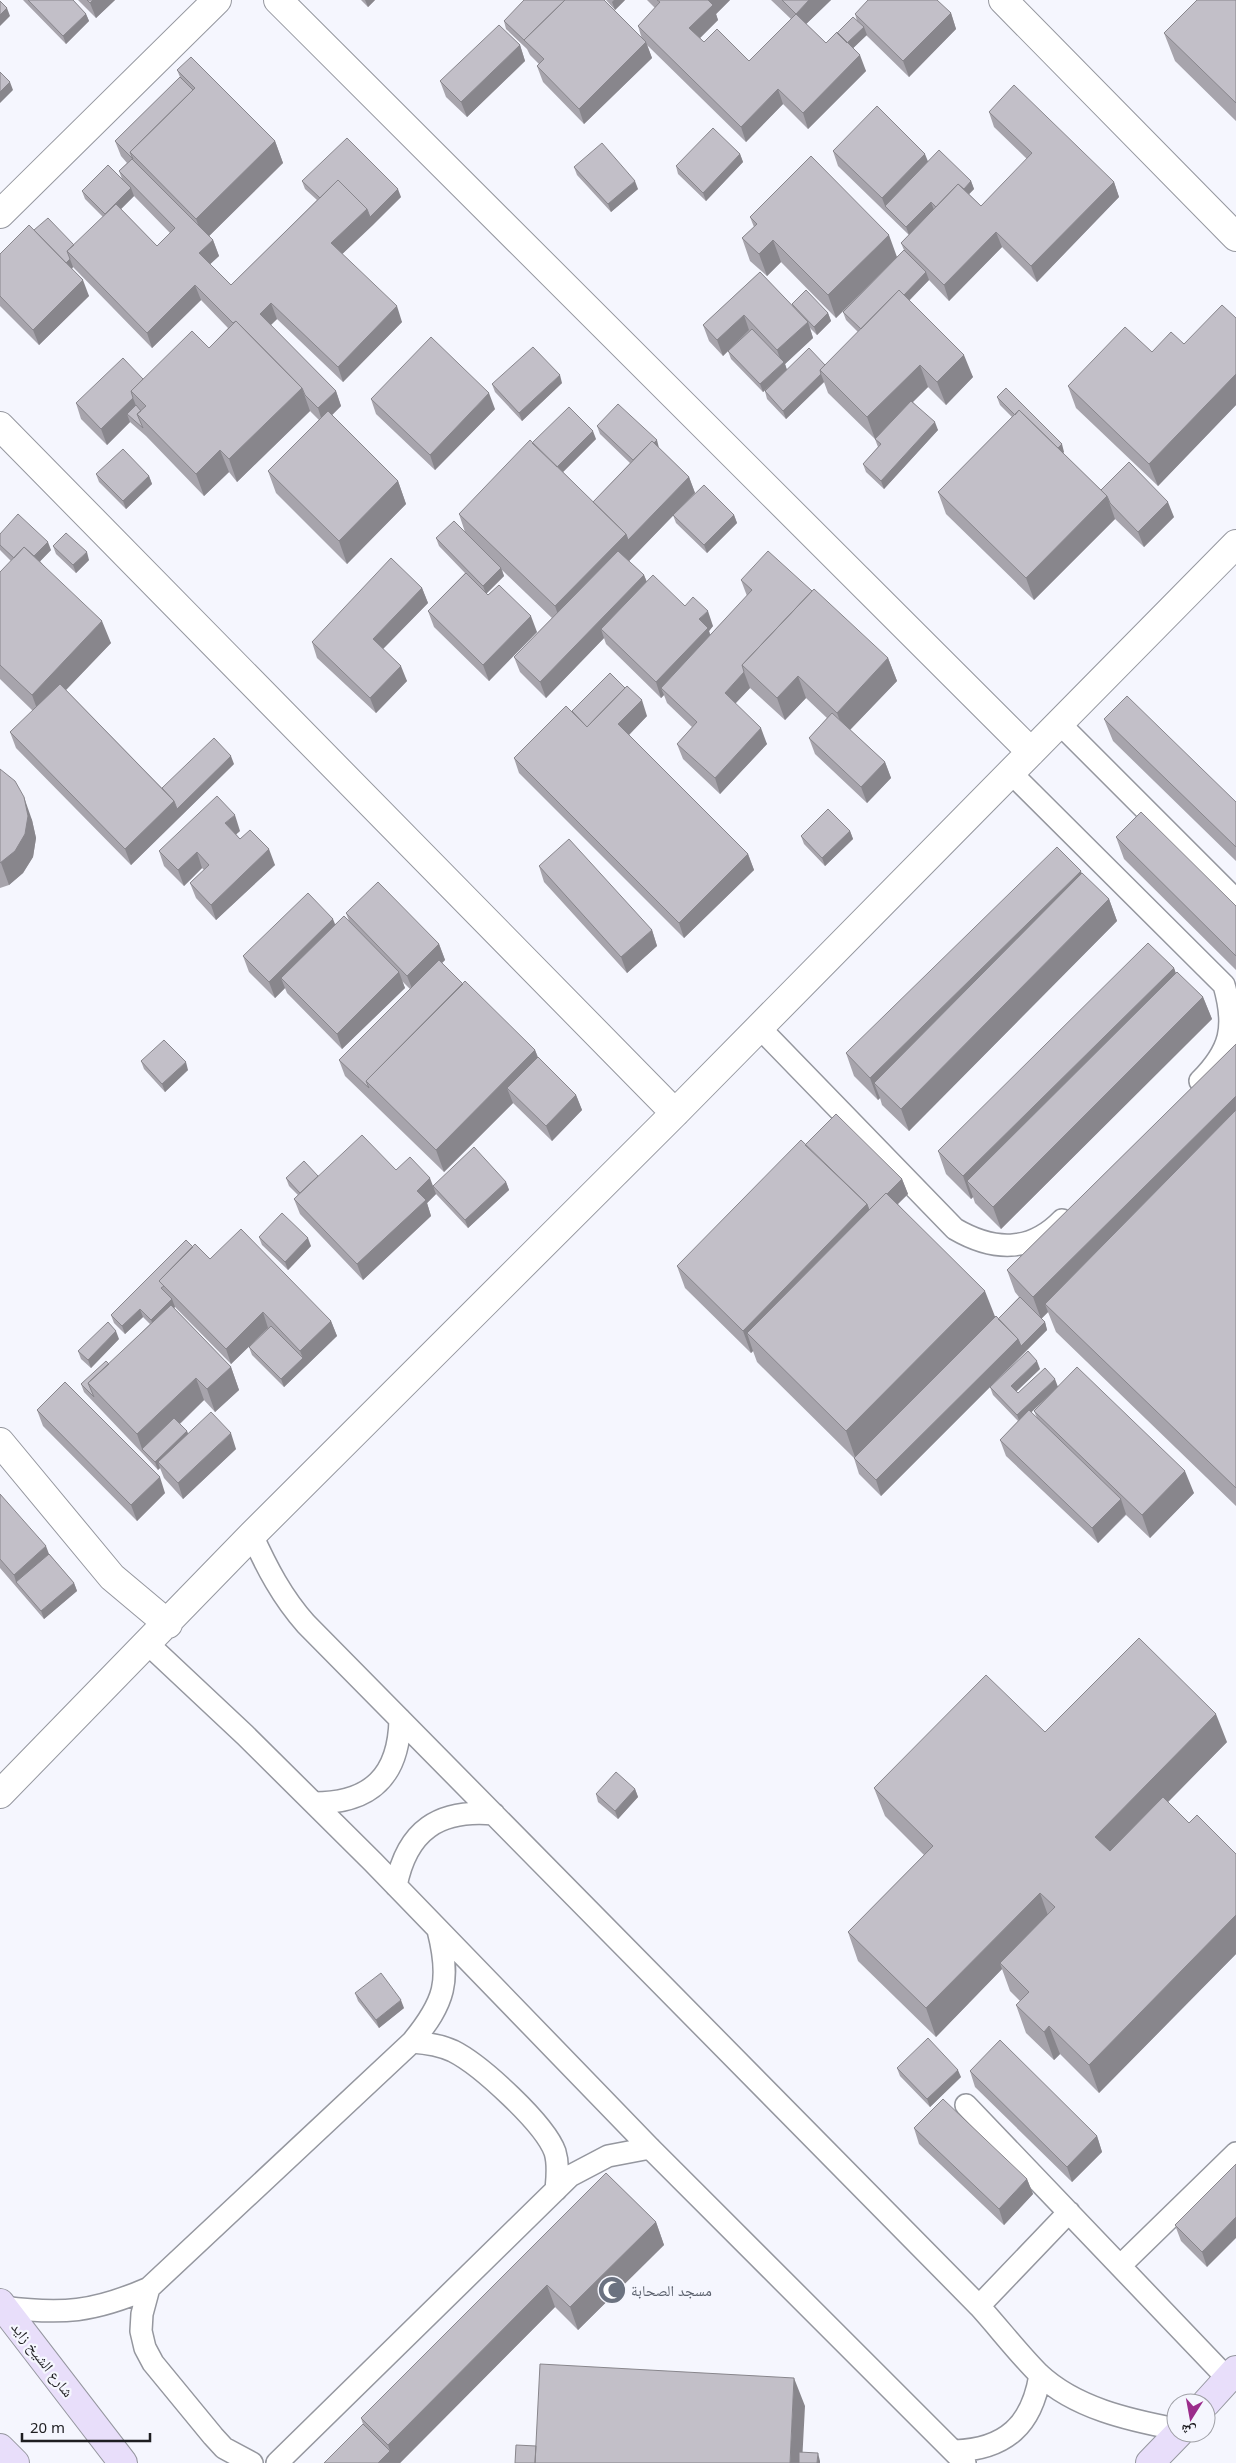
<svg xmlns="http://www.w3.org/2000/svg" width="1236" height="2463" viewBox="0 0 1236 2463" font-family="'Noto Sans','Noto Naskh Arabic',sans-serif">
<rect width="100%" height="100%" fill="#f5f6fe"/>
<g fill="none" stroke-linecap="round" stroke-linejoin="round">
<defs>
<path id="lane" d="M1059,723L1236,900
M1011,773L1224,985C1236,1027 1231,1050 1200,1081
M759,1027L955,1229C993,1251 1030,1253 1062,1220
M252,1535C267,1568 282,1597 306,1624L979,2306C999,2328 1018,2353 1039,2374C1075,2408 1129,2420 1176,2429
M148,1644L245,1735L373,1862L650,2148L965,2463
M314,1803C371,1803 399,1776 400,1719
M396,1886C407,1830 439,1809 494,1814
M412,2042C426,2043 440,2045 453,2051C481,2065 545,2124 555,2152C559,2165 557,2178 556,2190
M966,2105L1228,2379
M1120,2266L1236,2153
M149,2288L142,2314L141,2331L145,2348L153,2363L213,2436L224,2448L252,2463
M979,2306L1069,2212
M3,2307C62,2315 94,2312 149,2288L412,2042C445,2002 451,1981 438,1930
M955,2451C1006,2449 1032,2425 1040,2375
M277,2463L570,2176L608,2156L650,2148"/>
<path id="street" d="M278,0L1031,752
M1003,0L1236,237
M0,214L217,0
M0,426L675,1113
M0,1442L112,1577L168,1624
M0,1794L252,1535L675,1113L1236,544"/>
<path id="secondary" d="M0,2303L123,2463
M1206,2403L1236,2370
M0,2448L15,2463
M1150,2463L1179,2433"/>
</defs>
<use href="#lane" stroke="#95979f" stroke-width="24"/>
<use href="#street" stroke="#95979f" stroke-width="30"/>
<use href="#secondary" stroke="#95979f" stroke-width="30"/>
<use href="#lane" stroke="#fff" stroke-width="21"/>
<use href="#street" stroke="#fff" stroke-width="28"/>
<use href="#secondary" stroke="#e8defa" stroke-width="28"/>
</g>
<path fill="#a7a4ac" fill-rule="evenodd" d="M23,0H73L86,14L89,21L66,44Z
M78,0H115L96,18Z
M361,0H375L368,7Z
M606,0H625L615,10Z
M647,0H730L716,14L718,20L700,38L704,42L749,61L791,19L771,0H831L806,24L826,43L837,33L857,21L855,14L951,13L956,29L909,77L866,35L853,48L866,71L808,129L783,104L746,142L647,45L652,58L584,124L543,82L537,66L539,64L530,55L527,49L506,29L504,21L642,39L638,26L655,8Z
M1236,0V121L1175,61L1164,33Z
M520,45L525,61L467,117L446,97L440,81Z
M177,70L275,141L283,163L209,236L213,240L219,256L210,264L231,285L317,200L305,189L302,181L401,197L342,254L402,322L343,382L277,319L270,325L336,391L341,406L332,415L398,481L406,504L347,564L276,493L268,471L319,420L310,411L237,482L229,472L204,496L146,436L130,422L107,445L81,419L76,403L143,379L209,348L228,328L201,300L152,348L73,267L72,269L89,296L39,345L0,306V254L34,230L74,245L103,217L85,199L82,191L122,179L119,171L127,163L121,156L115,141L180,77ZM134,196L170,233L157,246L121,209Z
M989,112L1114,182L1119,197L1037,282L1002,247L949,301L929,280L909,301L973,377L946,405L928,387L913,402L938,430L884,489L866,472L863,464L878,447L875,439L828,393L824,382L786,419L767,399L765,391L771,385L763,392L731,359L728,351L749,330L723,356L709,341L703,325L760,272L793,307L792,304L828,313L831,321L817,335L810,328L813,338L785,364L787,370L825,365L858,332L846,320L843,312L861,293L836,318L781,262L767,276L750,261L742,238L754,227L750,217L897,257L904,250L901,243L909,235L838,166L833,151L928,161L971,181L974,189L969,194L981,206L1027,159L994,127Z
M740,154L743,162L706,201L678,174L676,166Z
M574,167L638,189L611,212L577,175Z
M1236,318V405L1158,486L1076,408L1068,386L1152,352L1184,344Z
M562,383L522,421L495,392L492,384Z
M997,397L1064,452L1063,453L1101,490L1174,517L1144,547L1115,519L1034,600L946,514L938,492L1012,417L1000,405Z
M371,399L495,409L435,470L376,414Z
M597,426L659,448L689,477L695,493L629,561L644,575L647,582L685,606L713,626L709,631L710,635L747,596L741,580L812,591L888,658L897,681L850,730L885,762L891,778L867,803L815,754L809,738L827,718L806,698L785,720L750,688L735,704L767,744L720,794L683,759L677,744L692,727L667,703L664,695L661,698L606,644L604,638L546,698L520,672L514,657L552,618L502,570L504,576L486,594L537,632L489,681L434,627L428,611L465,573L439,546L436,538L465,532L459,514L532,443L596,439L563,472L593,502L630,463L600,434Z
M96,474L149,476L152,484L126,509L99,482Z
M673,515H734L737,523L707,553L676,523Z
M0,534L51,550L40,561L111,643L66,690L162,788L234,764L131,865L16,748L10,732L33,711L0,679V572L11,561L0,550Z
M53,546L89,560L76,573L56,554Z
M422,588L428,603L383,649L407,681L376,713L317,658L312,642Z
M572,711L647,716L629,735L748,854L754,870L684,938L519,773L514,758Z
M1104,719L1236,802V861L1113,741Z
M0,769L32,820L36,838L33,857L23,873L9,885L0,888Z
M240,831L236,834L240,839L275,865L216,920L196,898L190,883L204,870L202,868L184,886L164,866L159,851Z
M850,831L853,839L825,866L804,844L801,836Z
M1116,837L1236,906V970L1124,859Z
M539,866L652,930L657,946L627,973L544,882Z
M1082,874L1109,899L1117,921L909,1131L882,1105L880,1098L878,1100L854,1076L846,1053Z
M346,913L439,944L445,960L442,963L463,984L535,1050L538,1057L576,1095L582,1110L552,1141L513,1103L444,1172L345,1076L339,1060L410,989L402,981L405,988L342,1049L287,993L285,988L275,998L249,972L243,956L335,924L349,921Z
M1174,968L1176,974L1203,997L1212,1019L1001,1229L975,1203L973,1197L971,1199L946,1174L938,1151Z
M1236,1044V1506L1056,1332L1048,1312L1041,1319L1045,1322L1047,1330L881,1496L859,1474L854,1458L757,1362L753,1351L751,1353L685,1288L677,1266L805,1145L902,1179L908,1194L898,1204L995,1317L998,1319L1019,1297L1015,1292L1007,1270Z
M141,1061L188,1070L165,1092L144,1069Z
M396,1170L433,1186L506,1182L509,1190L468,1228L436,1194L427,1203L431,1216L363,1280L300,1214L294,1199L298,1195L289,1186L286,1178Z
M259,1237L311,1246L288,1270L262,1245Z
M193,1247L210,1259L331,1321L337,1336L284,1387L252,1355L249,1347L268,1328L231,1364L175,1307L174,1308L231,1367L239,1390L215,1412L204,1400L180,1424L187,1431L188,1434L236,1449L183,1499L164,1478L160,1468L158,1470L145,1456L84,1392L81,1384L109,1364L150,1324L143,1317L125,1334L114,1323L111,1315Z
M119,1339L91,1368L81,1359L78,1351Z
M1040,1369L1016,1391L1018,1393L1058,1386L1194,1493L1150,1538L1126,1515L1098,1543L1006,1456L1000,1440L1018,1421L993,1395L990,1387ZM1053,1392L1034,1411L1037,1418L1031,1412Z
M37,1410L165,1493L137,1521L43,1426Z
M0,1494L49,1554L74,1583L77,1591L44,1619L0,1568Z
M1045,1732L1227,1742L1168,1802L1189,1823L1236,1854V1954L1099,2093L1060,2054L1054,2060L1026,2033L1016,2005L1020,2001L1010,1991L1002,1969L936,2037L858,1961L848,1932L924,1855L885,1816L874,1788Z
M635,1789L638,1797L618,1819L598,1802L596,1794Z
M355,1993L404,2008L379,2028L358,2001Z
M897,2068L961,2077L930,2107L900,2076Z
M970,2071L1097,2136L1102,2152L1072,2182L975,2087Z
M914,2128L1027,2179L1033,2194L1004,2225L919,2144Z
M1236,2164L1207,2267L1181,2241L1175,2225Z
M606,2173L656,2222L664,2245L578,2330L555,2307L400,2463L363,2424L361,2418Z"/>
<path fill="#88868c" d="M93,0H115L96,18L90,3Z
M365,0H375L368,7Z
M614,0H625L615,10L612,2Z
M708,0H730L716,14L718,20L695,43L689,28Z
M809,0H831L801,29L796,14Z
M7,8L10,16L0,26V15Z
M951,13L956,29L909,77L903,61Z
M86,14L89,21L66,44L63,36Z
M864,27L867,35L848,53L845,45Z
M646,42L652,58L584,124L579,109Z
M520,45L525,61L467,117L461,102Z
M860,55L866,71L808,129L803,113Z
M10,82L13,90L0,103V92Z
M778,89L783,104L746,142L741,127Z
M275,141L283,163L204,241L196,219Z
M740,154L743,162L706,201L703,193Z
M925,154L931,169L885,206L882,198Z
M635,181L638,189L611,212L608,204Z
M971,181L974,189L944,220L941,212Z
M1114,182L1119,197L1037,282L1031,266Z
M131,188L134,196L108,222L105,214Z
M398,189L401,197L373,225L370,217Z
M931,202L934,210L909,235L906,227Z
M367,209L373,225L337,259L331,243Z
M996,232L1002,247L949,301L944,285Z
M889,235L897,257L836,318L828,295Z
M213,240L219,256L205,269L199,253Z
M773,240L781,262L767,276L759,254Z
M70,259L73,267L66,274L63,266Z
M926,272L929,280L868,342L866,334Z
M83,280L89,296L39,345L33,330Z
M195,285L201,300L152,348L147,333Z
M271,303L277,319L266,330L260,314Z
M397,306L402,322L343,382L338,367Z
M828,313L831,321L817,335L814,327Z
M744,315L749,330L723,356L717,340Z
M808,322L813,338L785,364L787,370L763,392L760,384L782,364L777,350Z
M964,355L973,377L946,405L937,382Z
M920,365L928,387L875,439L867,417Z
M821,374L824,382L786,419L783,411Z
M1236,374V405L1158,486L1149,464Z
M560,375L562,383L522,421L519,413Z
M302,388L310,411L237,482L229,459Z
M336,391L341,406L323,424L318,408Z
M489,393L495,409L435,470L430,455Z
M133,398L139,413L127,414L130,422L107,445L101,429Z
M935,422L938,430L884,489L881,481Z
M593,431L596,439L559,476L556,468Z
M657,440L659,448L635,463Z
M1062,444L1064,452L1056,460L1053,452Z
M220,450L229,472L204,496L196,474Z
M149,476L152,484L126,509L123,501Z
M689,477L695,493L634,556L628,540Z
M398,481L406,504L347,564L339,541Z
M1107,496L1115,519L1034,600L1026,578Z
M1168,502L1174,517L1144,547L1138,532Z
M734,515L737,523L707,553L704,545Z
M626,534L634,556L563,629L555,606Z
M48,542L51,550L27,575L24,567Z
M87,552L89,560L76,573L73,565Z
M501,568L504,576L486,594L483,586Z
M644,575L650,591L601,629L604,638L546,698L540,682Z
M422,588L428,603L378,654L373,639Z
M708,611L713,626L709,631L713,644L661,688L664,695L661,698L656,682L699,619Z
M531,616L537,632L489,681L483,665Z
M102,621L111,643L40,717L32,695Z
M888,658L897,681L845,735L837,713Z
M401,666L407,681L376,713L370,698Z
M744,672L750,688L730,709L725,693Z
M798,676L806,698L785,720L777,698Z
M642,700L647,716L624,740L618,724Z
M761,728L767,744L720,794L715,778Z
M231,756L234,764L180,817L177,809Z
M885,762L891,778L867,803L861,787Z
M24,797L32,820L36,838L33,857L23,873L9,885L1,863Z
M174,801L180,817L131,865L125,849Z
M235,815L240,831L231,839L225,823Z
M850,831L853,839L825,866L822,858Z
M269,849L275,865L216,920L211,905Z
M197,852L202,868L184,886L178,870Z
M748,854L754,870L684,938L679,923Z
M1081,871L1089,894L874,1083L880,1098L878,1100L870,1078Z
M1109,899L1117,921L909,1131L901,1109Z
M333,919L339,934L281,978L285,988L275,998L269,982Z
M652,930L657,946L627,973L621,957Z
M439,944L445,960L413,991L407,976Z
M1174,968L1182,990L967,1181L973,1197L971,1199L963,1176Z
M399,972L405,988L342,1049L337,1034Z
M1203,997L1212,1019L1001,1229L993,1207Z
M535,1050L543,1072L507,1088L513,1103L444,1172L436,1150Z
M186,1062L188,1070L165,1092L162,1084Z
M576,1095L582,1110L552,1141L546,1126Z
M1236,1096V1126L1045,1304L1048,1312L1041,1319L1033,1297Z
M430,1178L436,1194L427,1203L431,1216L363,1280L357,1264L417,1191Z
M902,1179L908,1194L875,1226L747,1333L753,1351L751,1353L743,1331L867,1204Z
M506,1182L509,1190L468,1228L465,1220Z
M308,1238L311,1246L288,1270L285,1262Z
M985,1291L996,1319L856,1460L846,1431Z
M172,1299L175,1307L154,1328L151,1320Z
M140,1309L143,1317L125,1334L122,1326Z
M263,1312L268,1328L231,1364L226,1349Z
M331,1321L337,1336L306,1366L300,1351Z
M1045,1322L1047,1330L881,1496L876,1480L1018,1339Z
M116,1331L119,1339L91,1368L88,1360Z
M303,1358L306,1366L284,1387L281,1379Z
M1037,1361L1040,1369L1014,1394L1011,1386Z
M231,1367L239,1390L215,1412L207,1389Z
M196,1378L204,1400L148,1454L142,1449L137,1434Z
M1055,1379L1058,1387L1020,1423L1017,1415Z
M187,1431L190,1439L158,1462L160,1468L158,1470L155,1462Z
M231,1433L236,1449L183,1499L178,1483Z
M1185,1471L1194,1493L1150,1538L1142,1515Z
M160,1477L165,1493L137,1521L131,1505Z
M1121,1499L1126,1514L1098,1543L1092,1528Z
M46,1546L52,1562L16,1582L14,1575Z
M74,1583L77,1591L44,1619L41,1611Z
M1216,1714L1227,1742L1106,1865L1095,1837Z
M635,1789L638,1797L618,1819L615,1811Z
M1040,1893L1050,1921L1000,1963L1002,1969L936,2037L926,2008Z
M1236,1915V1954L1099,2093L1089,2065Z
M401,2000L404,2008L379,2028L376,2020Z
M1049,2026L1060,2054L1054,2060L1044,2032Z
M958,2070L961,2077L930,2107L927,2099Z
M1097,2136L1102,2152L1072,2182L1067,2167Z
M1027,2179L1033,2194L1004,2225L999,2209Z
M1236,2217V2238L1207,2267L1202,2252Z
M656,2222L664,2245L578,2330L570,2307Z
M547,2285L555,2307L400,2463H378L390,2451L388,2445Z
M794,2378L805,2406L802,2463H790Z
M818,2453L820,2461V2463H817Z"/>
<path fill="#c2bfc8" stroke="#88868c" d="M28,0H73L86,14L63,36Z
M87,0H93L90,3Z
M524,0H565L524,40L525,41L504,21Z
M565,0H604L646,42L579,109L537,66L544,59L524,40Z
M657,0H708L713,5L689,28L704,42L717,29L749,61L796,14L826,43L837,32L860,55L803,113L778,89L741,127L638,26L660,2Z
M782,0H809L796,14Z
M868,0H937L951,13L903,61L855,14Z
M1197,0H1236V103L1164,33Z
M0,1L7,8L0,15Z
M853,17L864,27L847,43L837,33Z
M499,25L520,45L461,102L440,81Z
M191,57L275,141L196,219L130,152L195,88L177,70Z
M0,72L10,82L0,92Z
M180,77L193,90L130,152L133,159L115,141Z
M1014,85L1114,182L1031,266L996,232L944,285L901,243L958,184L981,206L1032,153L989,112Z
M877,106L925,154L882,198L833,151Z
M713,128L740,154L703,193L676,166Z
M347,138L398,189L370,217L367,209L338,180L320,198L302,181Z
M602,143L635,181L608,204L574,167Z
M939,150L971,181L964,189L958,184L936,207L931,202L906,227L885,206Z
M811,156L889,235L828,295L773,240L759,254L742,238L757,224L750,217Z
M132,159L213,240L199,253L231,285L338,180L367,209L331,243L397,306L338,367L271,303L260,314L336,391L318,408L305,395L302,388L236,321L233,323L195,285L147,333L67,251L116,204L157,246L175,228L119,171Z
M108,165L131,188L105,214L82,191Z
M48,218L74,245L67,251L70,259L66,263L34,230Z
M29,225L83,280L33,330L0,296V254Z
M904,250L926,272L904,295L899,290L861,329L843,312Z
M760,272L808,322L777,350L744,315L717,340L703,325Z
M806,290L828,313L814,327L792,304Z
M899,290L964,355L937,382L920,365L867,417L820,370Z
M1222,305L1236,318V374L1149,464L1068,386L1125,327L1152,352L1171,332L1184,344Z
M236,321L302,388L229,459L220,450L196,474L137,414L146,406L131,391L192,331L209,348Z
M752,329L784,362L760,384L728,351Z
M431,337L489,393L430,455L371,399Z
M533,347L560,375L519,413L492,384Z
M809,348L825,365L820,370L821,374L783,411L765,391Z
M123,358L143,379L131,391L133,398L101,429L76,403Z
M1006,388L1062,444L1058,448L1019,410L1015,415L997,397Z
M911,401L935,422L881,481L863,464L881,444L875,439Z
M618,404L657,440L654,443L652,441L633,460L597,426Z
M136,405L141,411L137,414L143,428L127,414Z
M569,407L593,431L557,467L532,443Z
M1019,410L1107,496L1026,578L938,492Z
M328,411L398,481L339,541L268,471Z
M530,440L626,534L555,606L459,514Z
M652,441L689,477L628,540L626,534L593,502Z
M123,449L149,476L123,501L96,474Z
M1129,462L1168,502L1138,532L1110,503L1107,496L1101,490Z
M704,485L734,515L704,545L673,515Z
M18,514L48,542L34,556L24,547L14,558L0,545V534Z
M454,521L501,568L483,586L436,538Z
M66,533L87,552L73,565L53,546Z
M24,547L102,621L32,695L0,665V572Z
M618,551L644,575L540,682L514,657Z
M768,551L812,591L742,665L744,672L725,693L761,728L715,778L677,744L697,722L661,688L752,590L741,580Z
M391,558L422,588L373,639L401,666L370,698L312,642Z
M466,573L488,595L499,585L531,616L483,665L428,611Z
M653,575L685,606L693,597L708,611L699,619L708,628L656,682L601,629Z
M814,589L888,658L837,713L798,676L777,698L742,665Z
M610,673L625,688L587,727L572,711Z
M60,684L174,801L125,849L10,732Z
M627,686L642,700L618,724L748,854L679,923L514,758L566,706L587,727Z
M1127,696L1236,802V847L1104,719Z
M832,713L885,762L861,787L809,738Z
M214,738L231,756L177,809L174,801L162,788Z
M0,769L15,781L24,797L28,816L25,834L15,851L0,863Z
M217,796L235,815L225,823L240,839L250,830L269,849L211,905L190,883L209,865L197,852L178,870L159,851Z
M828,809L850,831L822,858L801,836Z
M1141,812L1236,906V956L1116,837Z
M569,839L652,930L621,957L539,866Z
M1057,847L1081,871L870,1078L846,1053Z
M1082,873L1109,899L901,1109L874,1083Z
M378,882L439,944L407,976L346,913Z
M308,893L333,919L269,982L243,956Z
M344,916L399,972L337,1034L281,978Z
M1148,943L1174,968L963,1176L938,1151Z
M439,960L463,984L366,1081L369,1088L339,1060Z
M1177,972L1203,997L993,1207L967,1181Z
M465,981L535,1050L436,1150L366,1081Z
M164,1040L186,1062L162,1084L141,1061Z
M1236,1044V1096L1033,1297L1007,1270Z
M538,1057L576,1095L546,1126L507,1088Z
M1236,1110V1488L1045,1304Z
M836,1114L902,1179L887,1194L886,1193L869,1210L867,1204L805,1145Z
M362,1135L396,1170L410,1157L430,1178L417,1191L426,1200L357,1264L294,1199Z
M801,1140L867,1204L743,1331L677,1266Z
M474,1147L506,1182L465,1220L433,1186Z
M304,1161L318,1176L300,1193L286,1178Z
M886,1193L985,1291L846,1431L747,1333Z
M282,1213L308,1238L285,1262L259,1237Z
M241,1229L331,1321L300,1351L263,1312L226,1349L159,1281L195,1244L210,1259Z
M186,1240L193,1247L159,1281L164,1286L161,1288L172,1299L151,1320L140,1309L122,1326L111,1315Z
M1020,1297L1045,1322L1021,1346L1018,1339L998,1319Z
M171,1305L231,1367L207,1389L196,1378L137,1434L88,1383Z
M996,1316L1018,1339L876,1480L854,1458Z
M108,1322L116,1331L88,1360L78,1351Z
M271,1326L303,1358L281,1379L249,1347Z
M1028,1351L1037,1361L1011,1386L1018,1393L1045,1368L1055,1379L1017,1415L990,1387Z
M106,1361L109,1364L88,1383L94,1397L81,1384Z
M1077,1367L1185,1471L1142,1515L1034,1411Z
M65,1382L160,1477L131,1505L37,1410Z
M1029,1410L1121,1499L1092,1528L1000,1440Z
M211,1412L231,1433L178,1483L158,1462Z
M174,1418L187,1431L155,1462L142,1449Z
M0,1494L46,1546L14,1575L0,1559Z
M49,1554L74,1583L41,1611L16,1582Z
M1139,1638L1216,1714L1095,1837L1110,1851L1163,1797L1189,1823L1197,1815L1236,1854V1915L1089,2065L1049,2026L1044,2032L1016,2005L1029,1992L1000,1963L1055,1907L1040,1893L926,2008L848,1932L933,1846L874,1788L986,1675L1045,1732Z
M616,1772L635,1789L615,1811L596,1794Z
M381,1973L401,2000L376,2020L355,1993Z
M928,2038L958,2070L927,2099L897,2068Z
M1000,2040L1097,2136L1067,2167L970,2071Z
M943,2099L1027,2179L999,2209L914,2128Z
M1236,2164V2217L1202,2252L1175,2225Z
M606,2173L656,2222L570,2307L547,2285L388,2445L361,2418Z
M540,2364L794,2378L790,2463H535Z
M363,2424L390,2451L378,2463H324Z
M516,2445L536,2446L535,2463H515Z
M799,2452L818,2453L817,2463H799Z"/>
<defs>
<symbol id="mosque-disc" viewBox="-11 -11 22 22"><circle r="9.5" fill="#6b7280" stroke="#f5f6fe"/><path d="M3.5-4.9A6 6 0 1 0 3.5 4.9A5 5 0 1 1 3.5-4.9Z" fill="#fff"/></symbol>
</defs>
<g fill-rule="evenodd">
<use href="#mosque-disc" x="596" y="2274" width="32" height="32"/>
</g>
<g text-anchor="middle" dominant-baseline="central" stroke-width="4.5" stroke-linejoin="round" paint-order="stroke">
<g font-size="15" fill="#5b616d" stroke="#f5f6fe" text-anchor="start">
<text x="631" y="2290">مسجد الصحابة</text>
</g>
<g font-size="15" fill="#1e1e21" stroke="#f5f6fe">
<text transform="translate(43 2359) rotate(52)">شارع الشيخ زايد</text>
</g>
</g>
<g transform="translate(1191 2418) rotate(191)"><circle r="24" fill="#f5f6fe" stroke="#9fa0a6"/>
<path d="M0-4L9 19L0 12L-9 19Z" fill="#9b2c8b"/>
<text y="-8" font-size="14" font-weight="bold" text-anchor="middle" fill="#1e1e21">ش</text>
</g>
<path d="M22 2433v8h128v-8" fill="none" stroke="#1e1e21" stroke-width="2.5"/>
<text x="30" y="2433" font-size="15" fill="#1e1e21" stroke="#f5f6fe" stroke-width="4" paint-order="stroke">20 m</text>
</svg>
